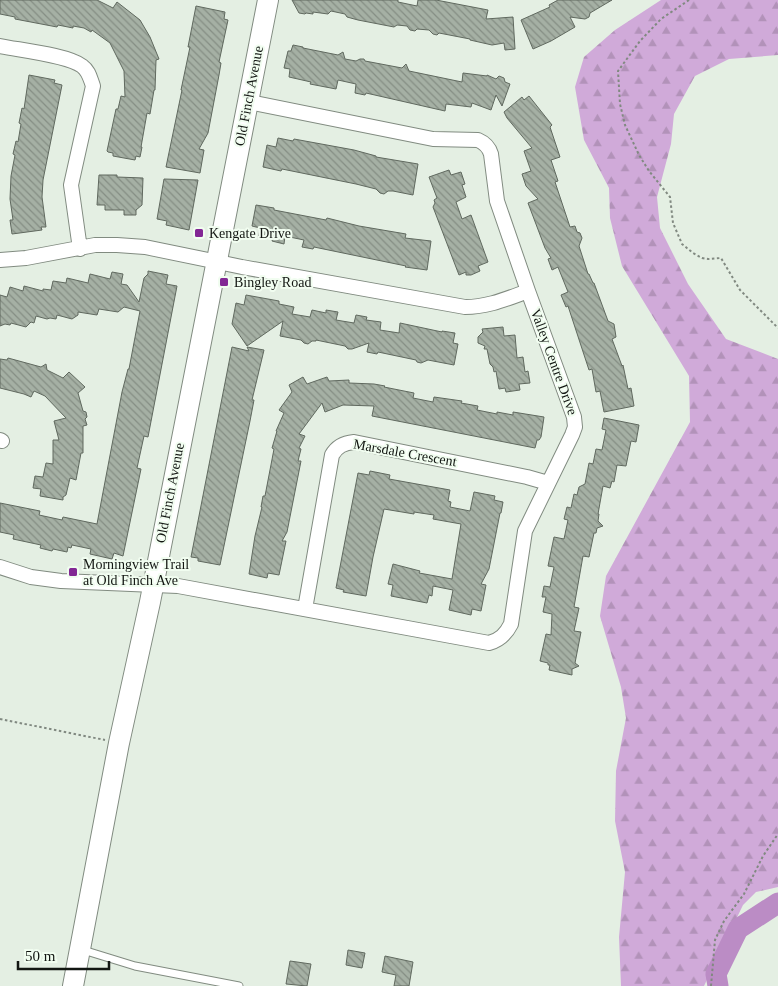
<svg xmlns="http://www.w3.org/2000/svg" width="778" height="986" viewBox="0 0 778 986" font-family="Georgia,serif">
<defs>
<pattern id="forest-firs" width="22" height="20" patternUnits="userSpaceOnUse" patternTransform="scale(1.25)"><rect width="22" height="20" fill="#d0aad9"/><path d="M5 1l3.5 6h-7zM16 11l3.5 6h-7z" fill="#b292b9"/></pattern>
<pattern id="building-back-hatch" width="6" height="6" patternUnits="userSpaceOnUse" patternTransform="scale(1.25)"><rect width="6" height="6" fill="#a5b0a4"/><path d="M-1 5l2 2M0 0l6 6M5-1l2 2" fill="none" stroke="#858e84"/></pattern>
</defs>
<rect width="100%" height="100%" fill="#e4efe3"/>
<path fill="url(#forest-firs)" d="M661,0H778V55L729,59L695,76L674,114L671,144L657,197L660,228L688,284L726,339L778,359V887L756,892L743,905L704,986H621L619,937L625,872L615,821L616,771L626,718L621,687L600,616L606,576L690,422L689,376L622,266L610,218L609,188L584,140L575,87L584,57L615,30Z"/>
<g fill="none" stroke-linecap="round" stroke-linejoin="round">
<path stroke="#bb8cc5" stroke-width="21" d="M718,986L716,974L738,929L778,903"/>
</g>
<path fill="url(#building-back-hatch)" stroke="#60695f" d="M0,0H97L113,8L117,2L140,20L150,37L159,59L156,60L155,90H154L150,114L147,113L141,147H142L140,157L136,156L135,160L113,156V153L108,152L107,151L116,109H118L121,96L125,97L124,71L110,43L92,30L91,32L84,28L73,26V28L58,25L57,27L15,19V17L0,14Z
M292,0H398V2L417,6L418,0H436L488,10L486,19L513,17L515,49L505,50L504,43L492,45L470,40V39L439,33L437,35L433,34L429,30L417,29L415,31L410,30L407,26L397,25L394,27L358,20L347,17L345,14L331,11L328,14L313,12V14L306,13L305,14L299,13Z
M558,0H612L590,13L589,17L585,19L570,17L575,27L551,41L533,49L521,20L550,7L549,5Z
M196,6L225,12L224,19L228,20L219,62L221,63L219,75L208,133L199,149L204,150L200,173L166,167L182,90H181L190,47H188Z
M293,45L303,47V48L338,55L343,52L345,59L356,61L360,59H364L365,61L402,68L406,64L409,71L462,82L463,73L487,76V75L496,79L499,76L504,78L505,82L510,84L502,106L496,95L491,110L472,103L471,107L446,104L445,111L366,93L365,95L355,93L356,84L338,80L336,89L310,84L311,82L289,77L290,69L284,68L288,51H291Z
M29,75L55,80L54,83L62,85L43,180L42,197L46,227H41L42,230L12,234L10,220H13L10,199L11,176L15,155L13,154L16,141L18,142L21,124L19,123L22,108L24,109Z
M529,96L552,125L550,127L560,157L551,160L558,181L555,182L570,227L575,226L577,232L580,233L582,238L579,246L588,274H589L593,283H594L608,321L614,324L616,337L612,339L622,366L623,365L628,389L631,388L634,406L604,412L600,391L596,392L592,369L589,370L568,306L566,307L561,295L568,292L558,267L552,270L548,259L551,258L545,248L528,203L538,199L526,186L522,174L531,171L524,151L532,148L507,118L504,112L522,97L524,100Z
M278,138L293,141L294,139L354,150L376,156V157L418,164L413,195L393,191H388L384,194L380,193L376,189L356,184L282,169L281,171L263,167L267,145L276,147Z
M449,170L451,175L461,172L465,184L462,185L466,197L456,202L462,219L471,215L488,262L478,266L480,271L471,275H466V272L459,275L433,207L435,203L434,200L437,198L429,177Z
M99,175H117V177L143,178L142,205L136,210V215H124V210H105V205H97Z
M164,179L198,180L189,230L166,225L167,221L157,219Z
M256,205L274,208V210L326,220L327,218L359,226L406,234L405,238L431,241L427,270L405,267L406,266L314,247L313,249L302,247L304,240L285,236L284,244L272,241L273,238L259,236L260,228L252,226Z
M148,271L168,275L166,284L177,286L148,437L144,436L137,468L141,469L123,556L114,553L112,559L90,554L91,549L72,545L71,548L68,547L67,552L53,549L52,551L40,548L41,545L13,539L14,535L0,532V503L40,511L39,515L62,520L63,517L97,524L122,392L128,369H129L140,311L124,307L118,312L99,309L97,315L78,312V315L72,319L57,315L56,319L50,318L47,319L36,316L34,323L31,322L26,327L11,323L10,325L5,324L0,326V295L7,297L10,287L23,291L24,286L43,291V289L51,290L53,281L66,283L67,278L88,283L90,274L110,279L112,272L123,274L121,284L127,285L139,302L144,278L148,274Z
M246,295L279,301V304L294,307L292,314L310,317L312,310L326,313V310L338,312L336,320L354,323L356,315L367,317L366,320L381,322L380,330L399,333L400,323L442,332V331L455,333L453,343L458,344L454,365L428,360L421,363L417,362L416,360L378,352L377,354L367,352L369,343L352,349H348L345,346L316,340V341H312L308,344L304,343L301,340L280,336L283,321L247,346L232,324L236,303L244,305Z
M503,327L504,336L515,335L517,358L523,357L525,372L528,371L530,383L519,384L520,390L506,392L505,388L499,389L496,371L494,372L493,367L490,364L487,349H484L485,346L478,343V337L483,332L482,329Z
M232,347L249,351L247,347L264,350L252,400H254L250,421L220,565L198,561V558L191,557Z
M8,358L41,367L46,364L47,370L63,378L69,372L85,387L78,393L83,411L86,412L87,417L85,419L87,425L83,426V453H81L76,480L70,478L66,495L63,497V500L40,496L41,489L33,488L35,476L43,477L46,463L53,464V440H59L54,421L66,418L45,396L34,391L31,397L24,394L0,388V359L7,360Z
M303,377L307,384L327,377L329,381L349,380V383L374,384L385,386L384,387L414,393L413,398L433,402L434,397L462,401L461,403L478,406L477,410L497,414V412L513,415V412L544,417L541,437L539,440H537L535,448L372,416L374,406L343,405L325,412L322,403L299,434L305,436L299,448L301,449L298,461H301L287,532L282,541H286L279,575L268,573L267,578L249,574L255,536L262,507H261L263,496H265L274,449L272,448L277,431H276L284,413L279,410L292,392L289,385Z
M604,418L639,425L636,442L631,441L626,466L617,465L614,482L612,481L610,488L603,486L598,514H599L598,521L603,526L597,528L596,533H594L589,557L583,556L574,607L579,608L574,631L581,632L575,663L579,666L572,669V675L549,670L550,665H548V663L540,661L546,634L551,635L552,614L543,612L546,597H542L544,586L550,587L554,567L548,566L554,537L564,539L568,520L564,519L567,507L571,508L574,494L577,495L579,487L585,484L589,463L593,464L596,449L602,450L606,430L602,429Z
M370,471L390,475L389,479L450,490L448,501L451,502L450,507L470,511L474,492L495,496L494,500L503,502L501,513H500L489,569L481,584L486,585L481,611L472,609L471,615L449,610L453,590L433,586L432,596L429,595L427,603L391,596L393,585L388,584L393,564L420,571L419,573L452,579L461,524L433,519L434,515L414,512V514L384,509L373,557L366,596L343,592L344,590L336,588L358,473L369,475Z
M348,950L365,953L362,968L346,965Z
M385,956L413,962L409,986H394L396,975L382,972Z
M290,961L311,964L307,986L286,984Z"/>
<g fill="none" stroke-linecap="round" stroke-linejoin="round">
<defs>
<path id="lane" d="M83,950L135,966L239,986"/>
<path id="street" d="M0,46C19,50 68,55 82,66C89,71 90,78 93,86L71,185L80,249
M0,260L26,258L95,245H117L145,247L242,267L465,307C488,307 506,299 528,291
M0,440L2,441
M0,567L31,577L61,581L178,586L489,643C500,640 506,634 511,624L525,531L572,435L575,427L574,417L528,291L497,201L491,154C489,147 485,143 478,140L433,139L249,102
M305,609L332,455C337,446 344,443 354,442L527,477L548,483"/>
<path id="secondary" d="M73,986L119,743L150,602L268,0"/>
</defs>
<use href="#lane" stroke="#818b80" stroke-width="9"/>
<use href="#street" stroke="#818b80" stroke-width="16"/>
<use href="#secondary" stroke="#818b80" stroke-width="22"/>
<path stroke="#818981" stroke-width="2" stroke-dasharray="2.5 2.5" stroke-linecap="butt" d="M689,0L661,19L640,41L618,71L620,104L625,125L639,155L649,171L670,197L673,223L682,244L693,253L702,258L708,259L721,258L740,290L778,328
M0,719L105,740
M711,986L715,940L724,921L744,894L763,856L778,834"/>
<use href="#lane" stroke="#fff" stroke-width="7"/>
<use href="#street" stroke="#fff" stroke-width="14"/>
<use href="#secondary" stroke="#fff" stroke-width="20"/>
</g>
<g fill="#822794" stroke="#f1fdf0" stroke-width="2">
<rect x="194" y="228" width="10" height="10" rx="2.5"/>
<rect x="219" y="277" width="10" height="10" rx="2.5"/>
<rect x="68" y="567" width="10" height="10" rx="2.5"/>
</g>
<g text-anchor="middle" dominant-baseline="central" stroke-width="4" stroke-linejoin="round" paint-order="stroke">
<g font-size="14" fill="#121612" stroke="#f1fdf0">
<text transform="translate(249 96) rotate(-79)">Old Finch Avenue</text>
<text transform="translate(554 362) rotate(70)">Valley Centre Drive</text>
<text transform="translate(405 453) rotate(10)">Marsdale Crescent</text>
<text transform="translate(170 493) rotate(-79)">Old Finch Avenue</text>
</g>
<g font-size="14" fill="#121612" stroke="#f1fdf0" text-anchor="start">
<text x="209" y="233">Kengate Drive</text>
<text x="234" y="282">Bingley Road</text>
<text x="83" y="564">Morningview Trail<tspan x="83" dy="16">at Old Finch Ave</tspan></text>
</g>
</g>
<path d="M18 961v8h91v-8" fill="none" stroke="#121612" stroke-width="2.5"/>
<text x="25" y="961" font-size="15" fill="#121612" stroke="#f1fdf0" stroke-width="4" paint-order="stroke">50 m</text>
</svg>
